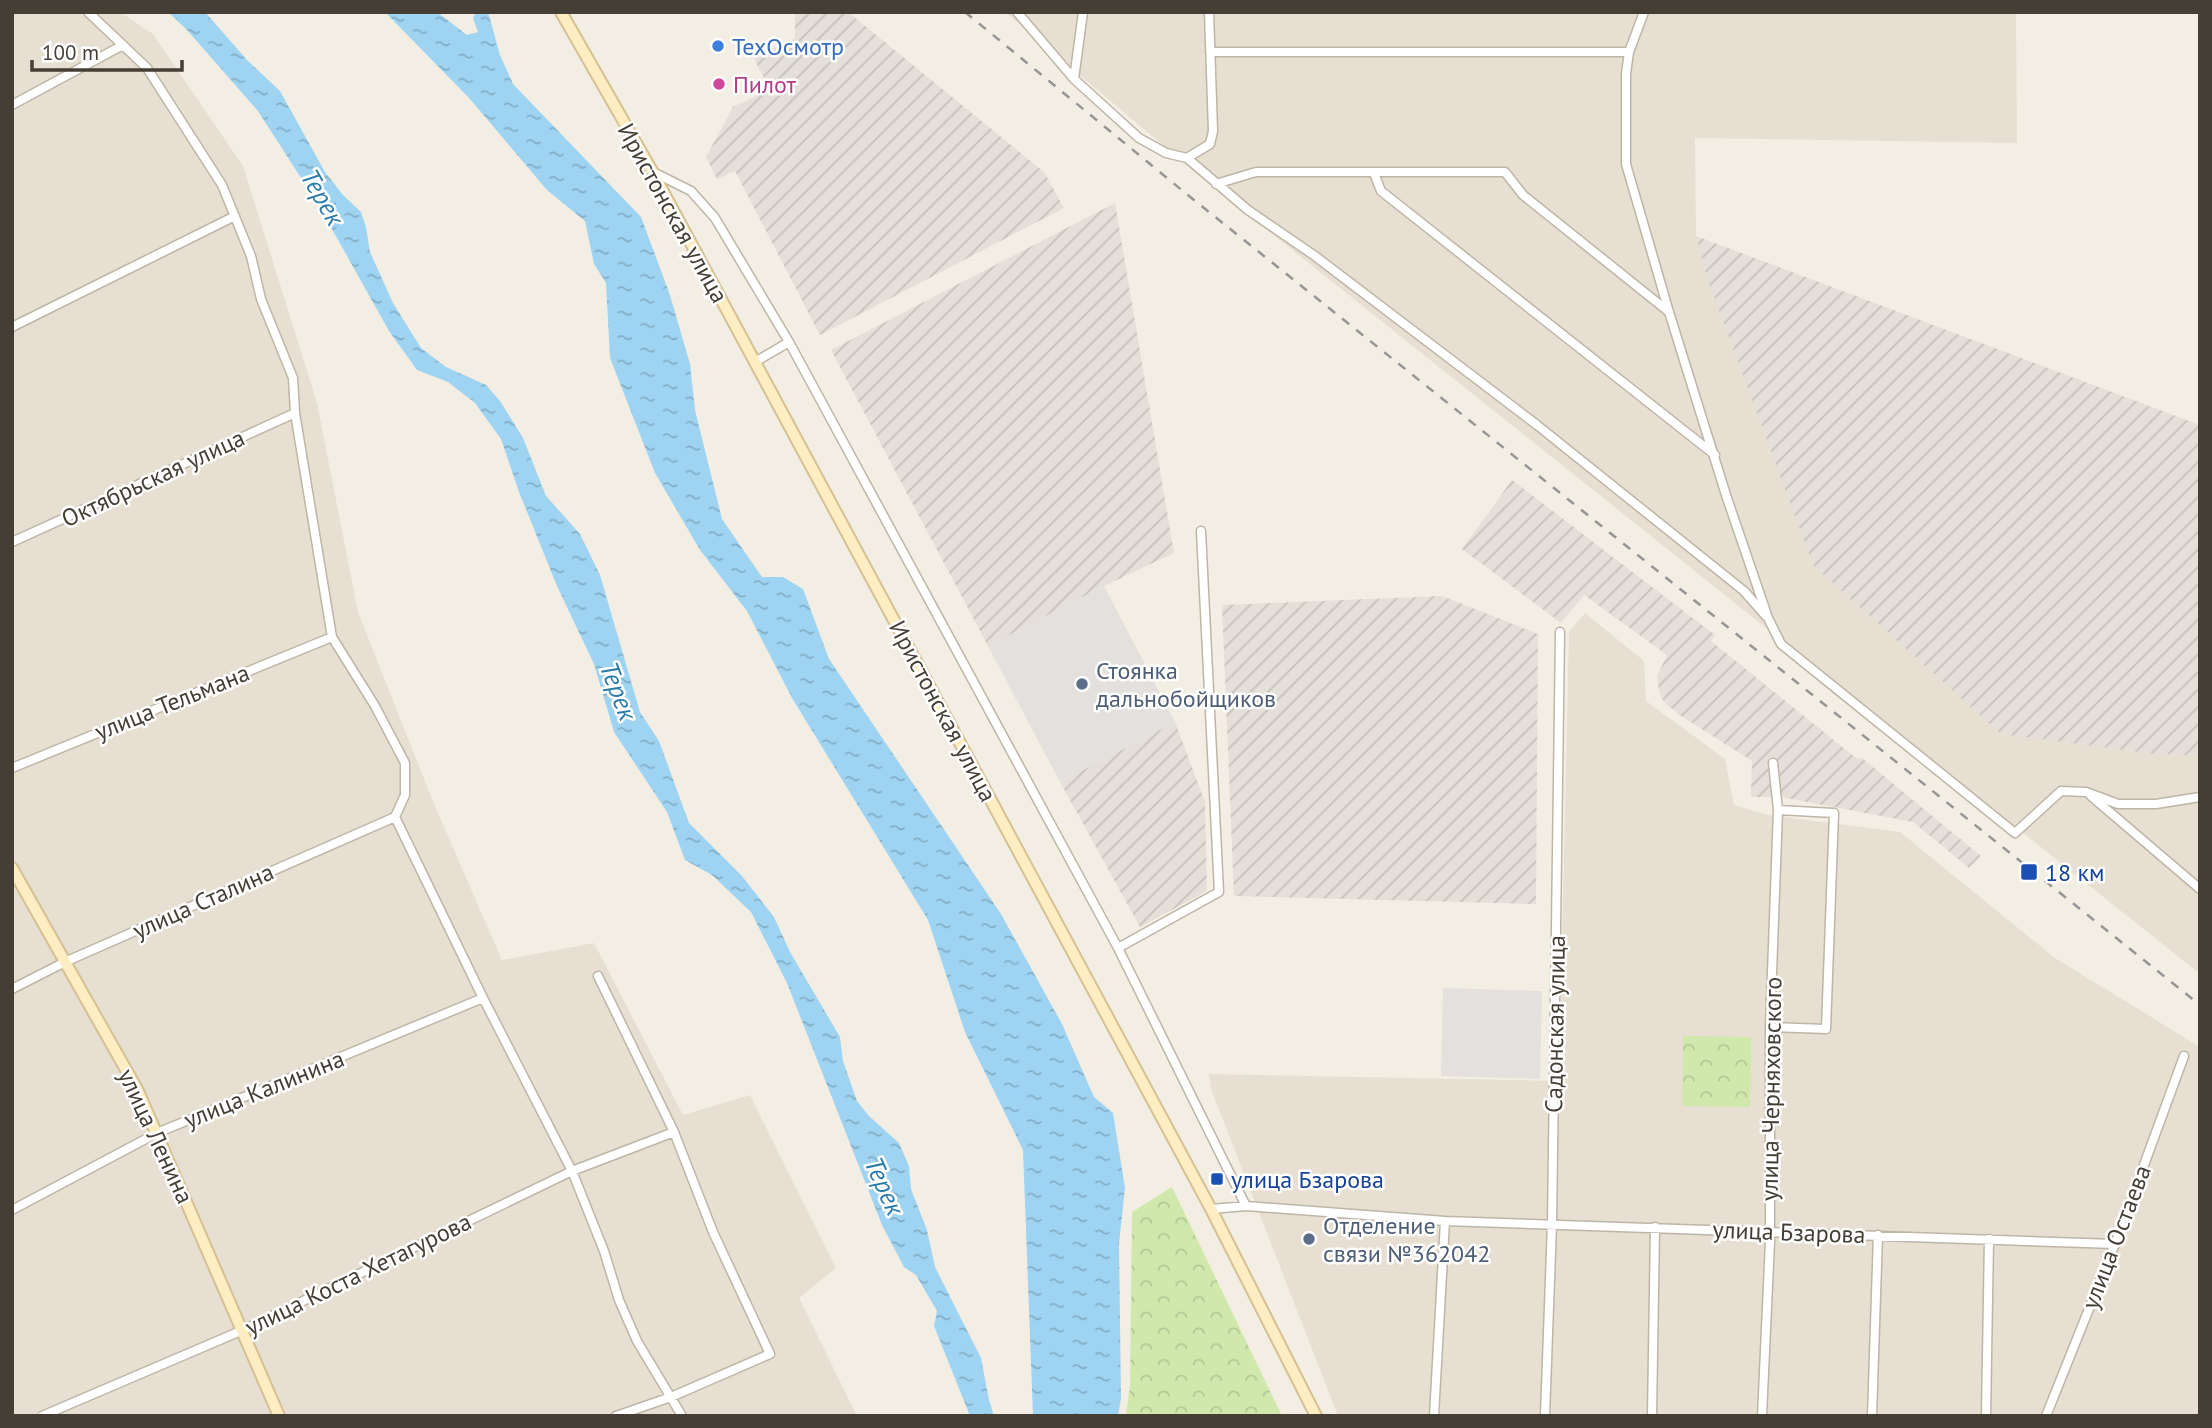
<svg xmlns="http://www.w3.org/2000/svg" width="2212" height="1428" viewBox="0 0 2212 1428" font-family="'PT Sans',sans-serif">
<defs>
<pattern id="industrial-furrows" width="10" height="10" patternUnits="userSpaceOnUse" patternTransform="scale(1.75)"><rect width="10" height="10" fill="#e5dfd9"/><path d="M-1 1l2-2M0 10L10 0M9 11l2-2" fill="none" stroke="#c6c0bb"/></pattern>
<pattern id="forest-crowns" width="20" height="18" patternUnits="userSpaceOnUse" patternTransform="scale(1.75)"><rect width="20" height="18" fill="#d0e8ac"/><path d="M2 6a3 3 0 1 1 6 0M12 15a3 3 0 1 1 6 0" fill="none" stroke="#b4c895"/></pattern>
<pattern id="water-ripples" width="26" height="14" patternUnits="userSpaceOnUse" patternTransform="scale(1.75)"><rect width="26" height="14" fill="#9ed4f2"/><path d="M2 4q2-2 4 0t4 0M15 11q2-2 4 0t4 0" fill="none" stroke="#83adc5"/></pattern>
</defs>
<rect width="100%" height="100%" fill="#f3eee4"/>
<path fill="#e7dfd2" d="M12,12H120L153,34L243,166L317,403L358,612L434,804L502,960L594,943L683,1115L750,1095L836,1268L799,1298L857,1416H12Z
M1005,12H2016L2017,143L1695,138L1696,236L1706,275L2001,734L2154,754L2200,755V974L1197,174Z
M1585,613L1644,661L1646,701L1725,759L1734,805L1768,815L1900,832L2055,958L2200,1047V1416H1338L1211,1089L1209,1074L1559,1081L1569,632Z"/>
<path fill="url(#industrial-furrows)" d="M795,12H848L1044,172L1064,208L820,335L735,171L717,179L706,157L733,107L770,89L754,59L795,38Z
M1115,203L1174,553L1104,586L988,646L831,350Z
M1696,236L2200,425V755L2154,754L2001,734L1813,565L1706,275Z
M1512,480L1715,635L1711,641L1856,758H1862L1981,856L1969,868L1913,822L1781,797H1751L1752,761L1678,714L1664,702L1659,692L1657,676L1667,655L1584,595L1561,623L1462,549Z
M1442,596L1538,634L1536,904L1234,896L1222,605Z
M1175,722L1205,802L1207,891L1140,927L1060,782Z"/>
<path fill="url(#forest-crowns)" d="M1683,1036L1751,1037L1750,1107L1682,1106Z
M1172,1187L1282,1416H1126L1130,1385L1132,1212Z"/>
<path fill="#e3e0dd" d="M1104,586L1175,722L1060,782L988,646Z
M1443,988L1542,991L1540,1079L1441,1076Z"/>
<path fill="url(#water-ripples)" d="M168,12H205L247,60L280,91L325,172L343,195L361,212L366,227L370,252L393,303L421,348L446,367L486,385L500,401L523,438L546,496L580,534L600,575L640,712L659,741L689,823L742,876L774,917L790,952L840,1037L843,1061L857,1101L869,1116L899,1143L909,1166L911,1189L927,1230L935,1267L981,1358L989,1400L994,1416H970L934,1326L937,1311L916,1275L904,1267L882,1225L787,983L751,912L712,875L685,860L667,812L614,732L594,664L557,586L519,492L501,439L475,403L448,382L417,370L389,331L319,206L258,111L187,30Z
M385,12H437L467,35L478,32L473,18L476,12H488L500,55L513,84L641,217L670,295L690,364L695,410L722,519L762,577H783L803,589L829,659L1001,914L1062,1024L1094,1097L1113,1113L1125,1188L1119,1244L1121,1398L1118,1416H1033L1023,1150L965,1032L928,920L792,698L747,611L700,550L655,473L610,358L606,283L594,264L585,221L547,190L470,99Z"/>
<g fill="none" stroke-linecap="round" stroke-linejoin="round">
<defs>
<path id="street" d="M88,12L147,68L222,185L251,256L261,299L293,378L295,413L332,637L375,706L405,763V795L395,817L483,998L572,1171L604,1251L619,1300L637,1341L682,1416
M1017,12L1074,79L1139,138L1166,153L1187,158L1248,210L1315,256L1537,425L1744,591L1766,616
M1644,12L1629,52L1626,74V164L1669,312L1726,495L1768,618L1781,644L2015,833L2061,791L2086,792L2118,804H2156L2200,797
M1210,52H1629
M1074,79L1083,12
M12,105L123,45
M1187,158L1210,144L1213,131L1209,12
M653,172L691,191L715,218L789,342L1118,948L1246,1206
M1374,173L1381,191L1715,455
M1216,184L1256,172H1505L1523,195L1669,312
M12,327L235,216
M755,362L789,342
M12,542L295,413
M12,768L332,637
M2091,796L2200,889
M1118,948L1219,892L1201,531
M598,976L674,1132L713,1232L770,1354L671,1397L616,1416
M12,989L67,961L395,817
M1770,1027L1826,1029L1834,813L1778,810
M1211,1209L1246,1206L1445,1221L2115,1244
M12,1210L157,1133L483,998
M42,1416L243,1330L572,1171L674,1132
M1434,1416L1445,1221
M1545,1416L1552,1224L1560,632
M1652,1416L1655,1227
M1762,1416L1770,1242V1027L1778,810L1773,763
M1872,1416L1878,1235
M1986,1416L1989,1239
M2046,1416L2115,1244L2184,1056"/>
<path id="secondary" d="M561,12L652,171L1211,1209L1316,1416
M12,868L138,1091L279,1416"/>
</defs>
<use href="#street" stroke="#beb5a7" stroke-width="11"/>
<use href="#secondary" stroke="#d4c093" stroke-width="14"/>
<use href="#street" stroke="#fff" stroke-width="8"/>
<use href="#secondary" stroke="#ffedc2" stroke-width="10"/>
<path stroke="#959595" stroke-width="2.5" stroke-dasharray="9 9" stroke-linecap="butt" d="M965,12L1189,196L2200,1005"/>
</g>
<circle fill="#3f7fe0" stroke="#fff" stroke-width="2.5" cx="718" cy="46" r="7"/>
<circle fill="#d1479c" stroke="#fff" stroke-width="2.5" cx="719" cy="84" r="7"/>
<g fill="#5c6f8a" stroke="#fff" stroke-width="2.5">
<circle cx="1082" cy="684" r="7"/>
<circle cx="1309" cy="1239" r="7"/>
</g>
<g fill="#1a4fb4" stroke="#fff" stroke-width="2.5">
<rect x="2020" y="863" width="18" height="18" rx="3.5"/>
<rect x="1210" y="1172" width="14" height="14" rx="3.5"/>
</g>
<g text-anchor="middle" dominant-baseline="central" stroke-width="5" stroke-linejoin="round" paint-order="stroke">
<g font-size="24" fill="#366cbe" stroke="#fff" text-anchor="start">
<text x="732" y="46">ТехОсмотр</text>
</g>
<g font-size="24" fill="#b23c85" stroke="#fff" text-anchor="start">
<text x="733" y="84">Пилот</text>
</g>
<g font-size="24" fill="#453e34" stroke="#fff">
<text transform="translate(673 213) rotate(61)">Иристонская улица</text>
<text transform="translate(153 478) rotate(-25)">Октябрьская улица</text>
<text transform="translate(172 702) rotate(-22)">улица Тельмана</text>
<text transform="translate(943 711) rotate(62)">Иристонская улица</text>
<text transform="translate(203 901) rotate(-24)">улица Сталина</text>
<text transform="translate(1555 1024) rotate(-89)">Садонская улица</text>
<text transform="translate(264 1089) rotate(-22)">улица Калинина</text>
<text transform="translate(1771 1089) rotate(-89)">улица Черняховского</text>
<text transform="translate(156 1136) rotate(65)">улица Ленина</text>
<text transform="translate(1789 1232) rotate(2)">улица Бзарова</text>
<text transform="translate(2116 1237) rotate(-69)">улица Остаева</text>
<text transform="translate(358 1274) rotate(-26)">улица Коста Хетагурова</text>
</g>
<g font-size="24" fill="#4e5e75" stroke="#fff" text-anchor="start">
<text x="1096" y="670">Стоянка<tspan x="1096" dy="28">дальнобойщиков</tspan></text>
<text x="1323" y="1225">Отделение<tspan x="1323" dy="28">связи №362042</tspan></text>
</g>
<g font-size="24" fill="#164399" stroke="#fff" text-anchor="start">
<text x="2045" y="872">18 км</text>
<text x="1231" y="1179">улица Бзарова</text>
</g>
<g font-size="26" font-style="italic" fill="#2a7bab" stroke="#fff">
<text transform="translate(323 197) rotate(60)">Терек</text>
<text transform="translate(619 691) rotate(69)">Терек</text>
<text transform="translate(885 1186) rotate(66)">Терек</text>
</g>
</g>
<rect width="2212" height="1428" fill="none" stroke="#453e34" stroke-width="28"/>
<path d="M32 60v10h150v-10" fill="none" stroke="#453e34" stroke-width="3.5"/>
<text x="42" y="60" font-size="21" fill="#453e34" stroke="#ffffff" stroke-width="5" paint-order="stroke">100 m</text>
</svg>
